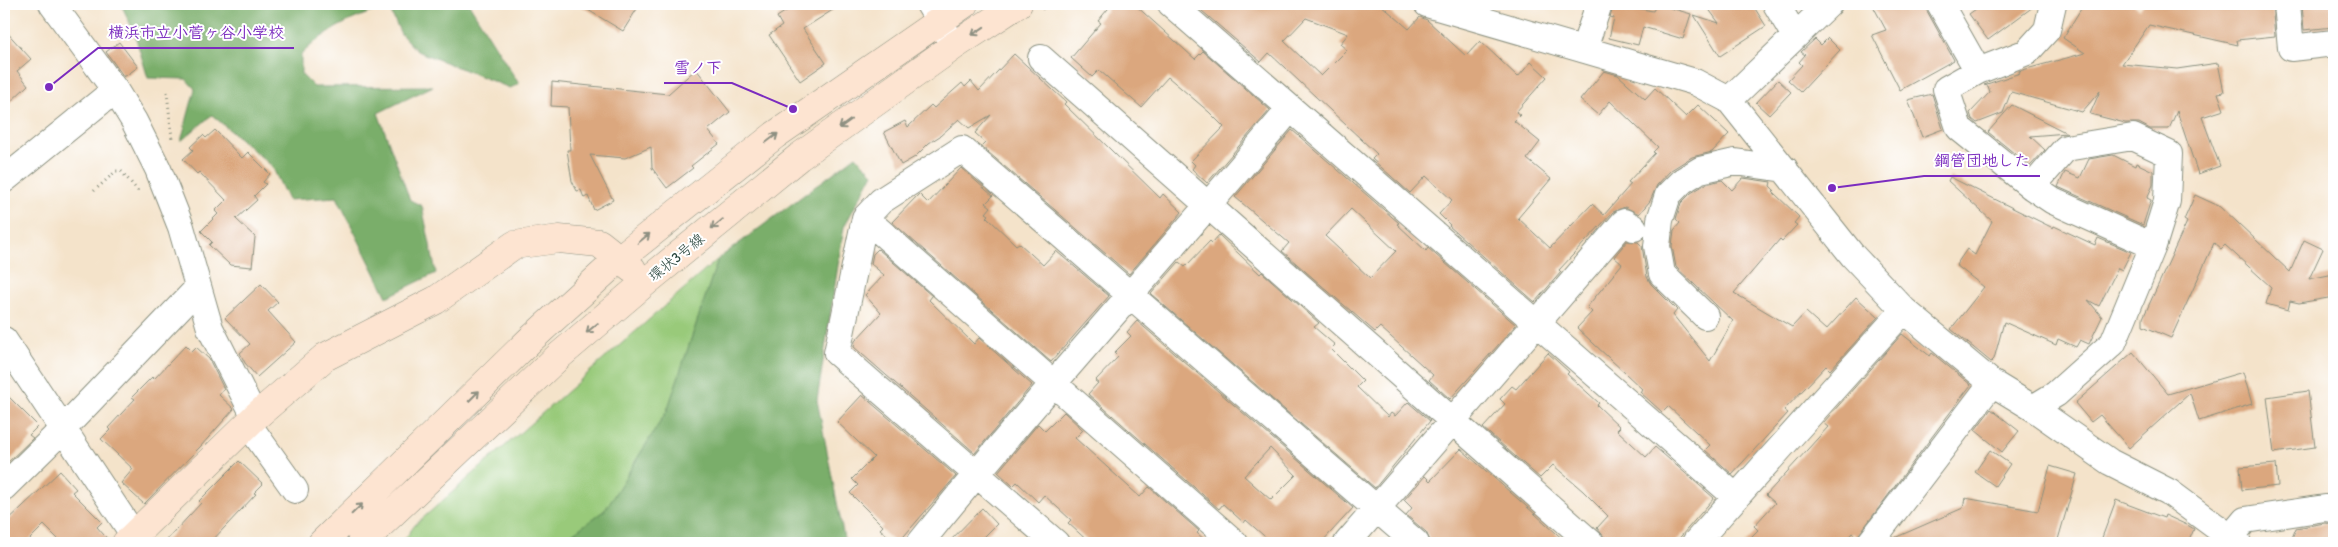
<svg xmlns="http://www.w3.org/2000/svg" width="2338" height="547" viewBox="0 0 2338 547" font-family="'Patrick Hand','Klee One',sans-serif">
<rect width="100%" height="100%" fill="#fff"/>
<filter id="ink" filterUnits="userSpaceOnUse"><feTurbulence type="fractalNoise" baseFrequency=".02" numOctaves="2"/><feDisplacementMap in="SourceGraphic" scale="10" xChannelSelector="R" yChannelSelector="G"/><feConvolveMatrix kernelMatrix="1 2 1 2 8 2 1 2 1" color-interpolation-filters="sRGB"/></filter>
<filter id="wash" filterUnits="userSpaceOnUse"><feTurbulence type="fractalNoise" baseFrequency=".0096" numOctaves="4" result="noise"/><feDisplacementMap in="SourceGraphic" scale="20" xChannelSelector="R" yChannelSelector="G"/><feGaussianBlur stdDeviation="1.12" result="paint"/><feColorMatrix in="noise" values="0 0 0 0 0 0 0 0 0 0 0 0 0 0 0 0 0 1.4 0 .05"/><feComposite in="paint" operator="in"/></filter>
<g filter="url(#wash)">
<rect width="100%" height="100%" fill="#f4e3ca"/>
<path fill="#99ca7a" stroke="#5c8457" d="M718,259L667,411L605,510L560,543H402L415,525Z"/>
<path fill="#7aae6a" stroke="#4c764f" d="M121,4H469L519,84L510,88L417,51L401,34L388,6C354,18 327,28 301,55V74L314,87L433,86L378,113L410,200L422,206L436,273L387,297L337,197L288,200L272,166L212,115L181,141L195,89L186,79L148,78L134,32Z
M856,156L873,173L844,227L817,400L845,543H560L605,510L667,411L718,259Z
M2334,315V340L2329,338L2330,317Z"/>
<g id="blocks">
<path fill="#dba77e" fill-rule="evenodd" d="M578,4H640L623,31Z
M797,4H842L803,29L826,63L800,81L769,35L782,26L777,17Z
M1112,4H1134L1195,59L1203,51L1270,110L1207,183L1192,169L1195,165L1191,161L1224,127L1209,112L1168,77L1141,107L1099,70L1092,77L1071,58L1101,23L1098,21Z
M1194,4H1380L1409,29L1420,17L1427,20L1466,56L1480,41L1518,77L1531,62L1547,77L1516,112L1520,115L1514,121L1540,142L1527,159L1551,179L1518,218L1550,248L1592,204L1604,215L1631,184L1628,182L1655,153L1653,152L1658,147L1610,101L1598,115L1580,100L1604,71L1618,75L1645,99L1655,88L1686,117L1698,105L1729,134L1712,152L1692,157L1671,170L1657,185L1650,201L1639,214L1625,207L1613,212L1559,270L1561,272L1535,302L1449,226L1450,225L1439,214L1452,200L1426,176L1410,193L1372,159L1377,154L1269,53L1261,62ZM1306,18L1348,34L1340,44L1347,50L1321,76L1284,41Z
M1614,4L1653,11L1657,4L1691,14L1683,39L1643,27L1638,45L1609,38L1614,18L1610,17Z
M1705,4H1752L1766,26L1720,56L1694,15L1719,23Z
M1872,4H1925L1927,11L1954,60L1900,90L1872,35L1886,30Z
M1983,4H2037L1988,40L1969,14Z
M2084,4H2132L2140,9L2144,4H2272L2275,36L2237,40L2238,45L2149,25L2122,64L2177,69L2218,63L2224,92L2218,93L2224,110L2202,117L2220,166L2198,174L2177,111L2169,129H2150L2139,123H2125L2090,114L2100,91L2082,112L2011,92L2003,113L1977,123L1972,119L1970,113L1990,92L1988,86L1984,85L2020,73L2019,71L2085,53L2063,38Z
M2302,4H2334V27L2304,30Z
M4,29L31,59L17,71L28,85L4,108Z
M1828,38L1840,50L1801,92L1788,80L1802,65L1799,62L1805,55L1801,52L1815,39L1821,45Z
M119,42L138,67L124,77L106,52Z
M1014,54L1066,102L1064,104L1160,198L1163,194L1182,212L1129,274L981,146L985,142L975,133L991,115L969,128L959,119L940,136L929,143L915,157L901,165L884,132L905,121L908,127L931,105L934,108L962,83L965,87L971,81L979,91Z
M696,69L730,112L708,130L719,144L691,166L693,168L667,188L652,168L651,147L625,158L590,155L613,200L594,210L588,196L584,198L581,190L577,191L572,181L567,150H570L568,107L551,106L552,82L668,94Z
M1778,80L1791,92L1769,115L1756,103Z
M1932,94L1943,129L1922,137L1908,100Z
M2012,105L2067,133L2030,136L2045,150L2030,166L1988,132Z
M215,130L242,158L248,152L270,174L263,182L266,184L254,196L257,200L236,219L255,237L252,267L230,265L209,245L212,242L201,231L218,214L215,211L226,200L199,172L197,174L183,159L193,150L190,147L203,135L206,138Z
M1292,130L1399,223L1397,224L1426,251L1428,248L1516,325L1450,399L1429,380L1433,375L1380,327L1375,332L1282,251L1289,243L1235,197ZM1351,209L1396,251L1370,278L1325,236Z
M2113,155L2135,166L2136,163L2153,171V185L2147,198L2151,200L2143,225L2058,187L2065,172L2080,178L2089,159Z
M961,168L993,196L986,203L991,207L986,213L989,215L987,217L1016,245L1019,243L1043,265L1056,251L1109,296L1051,362L892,222L919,194L928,203Z
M1950,177L2053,228L2054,226L2095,245L2098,238L2131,252L2122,270L2118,268L2099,306L2088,300L2102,317L2089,344L2080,340L2076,347L2058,339L2056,345L2004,322L1994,359L1991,362L1951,329L1984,287L1956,265L1967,249L1975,255L1992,221L1948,181Z
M1743,178L1771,182L1770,186L1775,191L1773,192L1799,217L1794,223L1797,225L1782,241L1780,239L1734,293L1792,327L1806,312L1826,330L1856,297L1878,317L1830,370L1826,366L1784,410L1788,413L1732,474L1705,450L1710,445L1668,406L1662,412L1640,392L1642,389L1577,328L1592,312L1587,307L1622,264L1614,257L1627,241L1638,242L1642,246L1647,277L1651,284L1677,310L1673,315L1710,361L1733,321L1676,267L1672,246L1674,230L1680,223L1676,219L1681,203L1691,193L1706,184L1722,180L1732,190Z
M2195,195L2221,207L2290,272L2304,240L2323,249L2309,279L2334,274V297L2299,303L2290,301L2288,310L2266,304L2271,287L2225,245L2221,249L2214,243L2171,338L2143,326V318L2187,222L2184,220Z
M1219,235L1260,274L1262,272L1319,323L1314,327L1335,345L1331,349L1363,381L1357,387L1388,417L1391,413L1395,416L1408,402L1430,421L1375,488L1151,294L1179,262L1185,267L1210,241L1212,243Z
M878,249L932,296L929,300L974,344L979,338L1032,385L975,453L854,347L855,341L881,313L865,295L884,275L871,264L873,254Z
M261,284L278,302L268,311L296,342L257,377L245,363L240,353L250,344L225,318Z
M1137,321L1353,508L1321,543H1272L1246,520L1244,523L1223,504L1219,509L1088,394L1098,383L1095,381L1118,357L1114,353L1131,336L1127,332ZM1270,448L1296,475L1271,500L1244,476Z
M1902,334L1930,356L1932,353L1971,385L1967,390L1857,537L1852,533L1843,543H1745L1758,530L1754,526L1775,503L1766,495L1828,427L1823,423Z
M186,345L192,351L196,347L209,359L224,389L219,395L234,409L200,447L144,504L121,483L133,469L101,439L110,430L108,428L135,399L132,397L152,377L154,379Z
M2133,352L2168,394L2243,372L2252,404L2199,421L2190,393L2129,448L2100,415L2091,422L2075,403Z
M1548,353L1569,372L1567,374L1599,403L1597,405L1620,427L1617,430L1646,457L1655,447L1714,498L1675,543H1606L1605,538L1597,528L1608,516L1583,491L1553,465L1540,478L1483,428L1505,404L1500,399L1512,386L1516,389Z
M2308,391L2315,447L2274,453L2267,397Z
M4,392L38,426L29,435L33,438L4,466Z
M862,395L956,476L898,543H896L880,529L883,526L850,493L858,485L852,479L874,457L837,422Z
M1991,409L2019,431L2002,452L1975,430Z
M1064,412L1083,430L1075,438L1140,497L1149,487L1199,531L1197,533L1208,543H1090L1068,523L1071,520L1044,495L1038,502L1017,482L1013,486L998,472L1038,424L1045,431Z
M1461,449L1535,514L1567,543H1431L1426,532L1406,515L1412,508L1404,500L1425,476L1430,481Z
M1990,450L2010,464L1995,486L1975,472Z
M239,461L263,484L254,493L256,494L210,543H164L201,503L199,501Z
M2276,464L2278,486L2242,490L2240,467Z
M2050,466L2077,474L2057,543H1889L1892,539L1963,508L1965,498L2038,511Z
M60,471L76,489L72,492L102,522L97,527L111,543H62L44,525L26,543H4V524Z
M2116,500L2164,518L2165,515L2189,526L2194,529L2188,543H2100Z
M982,508L997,524L978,543H948Z
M2325,523L2334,524V543H2306L2292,538L2296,528Z"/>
</g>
</g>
<g filter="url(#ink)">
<use href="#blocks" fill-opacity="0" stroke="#8a907f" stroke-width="1"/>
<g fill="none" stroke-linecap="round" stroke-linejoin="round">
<defs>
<path id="street" d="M52,4L115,90L134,121L158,169L181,227L210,328L255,417
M929,4L954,46
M1171,4L1736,497
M1427,4L1695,82L1729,100L1853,256L1904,310L1992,383L2033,408L2110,462L2169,492L2238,543
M1776,4L1795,36
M1940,4L1978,71
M2287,4L2291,48L2334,43
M1584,49L1599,4
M1041,58L1591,543
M1729,100L1829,4
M4,180L115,90
M2032,187L2066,148L2133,137L2169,154L2167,201L2153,246
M865,218L1235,543
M1705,316L1662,274L1657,246L1660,220L1668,195L1682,181L1700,170L1735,162L1785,169
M4,340L139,543
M2033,408L2056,394L2113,343L2153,246L2053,201L2032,187L1959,128L1946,89L1978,71L2027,52L2047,30L2053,4
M248,424L295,490
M4,487L63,429L197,289
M920,543C1039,395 1168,255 1290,109
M1056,543L837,353L865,218L881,201L962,149L1416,543
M1347,543L1624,222L1634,228
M1695,543L1904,310
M1870,543L1992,383
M2229,543L2230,538L2245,520L2325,508L2334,509"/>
<path id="secondary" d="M126,543L255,417L325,357L436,300L514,245L559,239L599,243L632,269
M322,543L530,340L619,259L775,135L964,4
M361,543L559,356L647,281L799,157L954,46L1018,4"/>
</defs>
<use href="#street" stroke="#8a907f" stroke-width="28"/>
<use href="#secondary" stroke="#8a907f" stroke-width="29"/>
<path stroke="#8a907f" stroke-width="3" stroke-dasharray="1 4" stroke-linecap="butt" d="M1042,9L1050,4
M167,92L172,138
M94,191L116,171H121L139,192"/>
<use href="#street" stroke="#fff" stroke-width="26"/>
<use href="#secondary" stroke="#fde4d1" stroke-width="28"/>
</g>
<defs><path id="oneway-shaft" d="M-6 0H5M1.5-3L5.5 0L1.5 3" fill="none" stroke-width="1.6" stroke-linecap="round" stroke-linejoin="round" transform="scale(1.25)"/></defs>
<g stroke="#8e9082">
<use href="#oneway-shaft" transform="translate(978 31) rotate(146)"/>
<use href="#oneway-shaft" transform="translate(845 124) rotate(144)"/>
<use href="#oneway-shaft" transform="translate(772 138) rotate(-37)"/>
<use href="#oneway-shaft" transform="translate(717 224) rotate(141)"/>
<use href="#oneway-shaft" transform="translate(644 238) rotate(-39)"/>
<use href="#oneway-shaft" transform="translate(592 328) rotate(140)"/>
<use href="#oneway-shaft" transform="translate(474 396) rotate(-45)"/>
<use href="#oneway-shaft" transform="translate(357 509) rotate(-44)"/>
</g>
</g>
<g text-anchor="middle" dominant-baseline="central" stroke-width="4" stroke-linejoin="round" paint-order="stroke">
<g font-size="15" fill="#1f3d34" stroke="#fff">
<text transform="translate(676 257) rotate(-39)">環状3号線</text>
</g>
</g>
<path fill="none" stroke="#7b2cbf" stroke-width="2" d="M49 87L98 48H294M793 109L732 83H664M1832 188L1924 176H2040"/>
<g fill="#7b2cbf" stroke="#fff" stroke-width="2">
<circle cx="49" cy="87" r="5"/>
<circle cx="793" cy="109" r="5"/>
<circle cx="1832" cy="188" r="5"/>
</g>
<g font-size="16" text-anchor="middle" font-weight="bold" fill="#7b2cbf" stroke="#fff" stroke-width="4" stroke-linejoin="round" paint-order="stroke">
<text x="196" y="38">横浜市立小菅ヶ谷小学校</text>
<text x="698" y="73">雪ノ下</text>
<text x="1982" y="166">鋼管団地した</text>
</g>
<rect width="2338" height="547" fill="none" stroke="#fff" stroke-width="20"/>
</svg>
